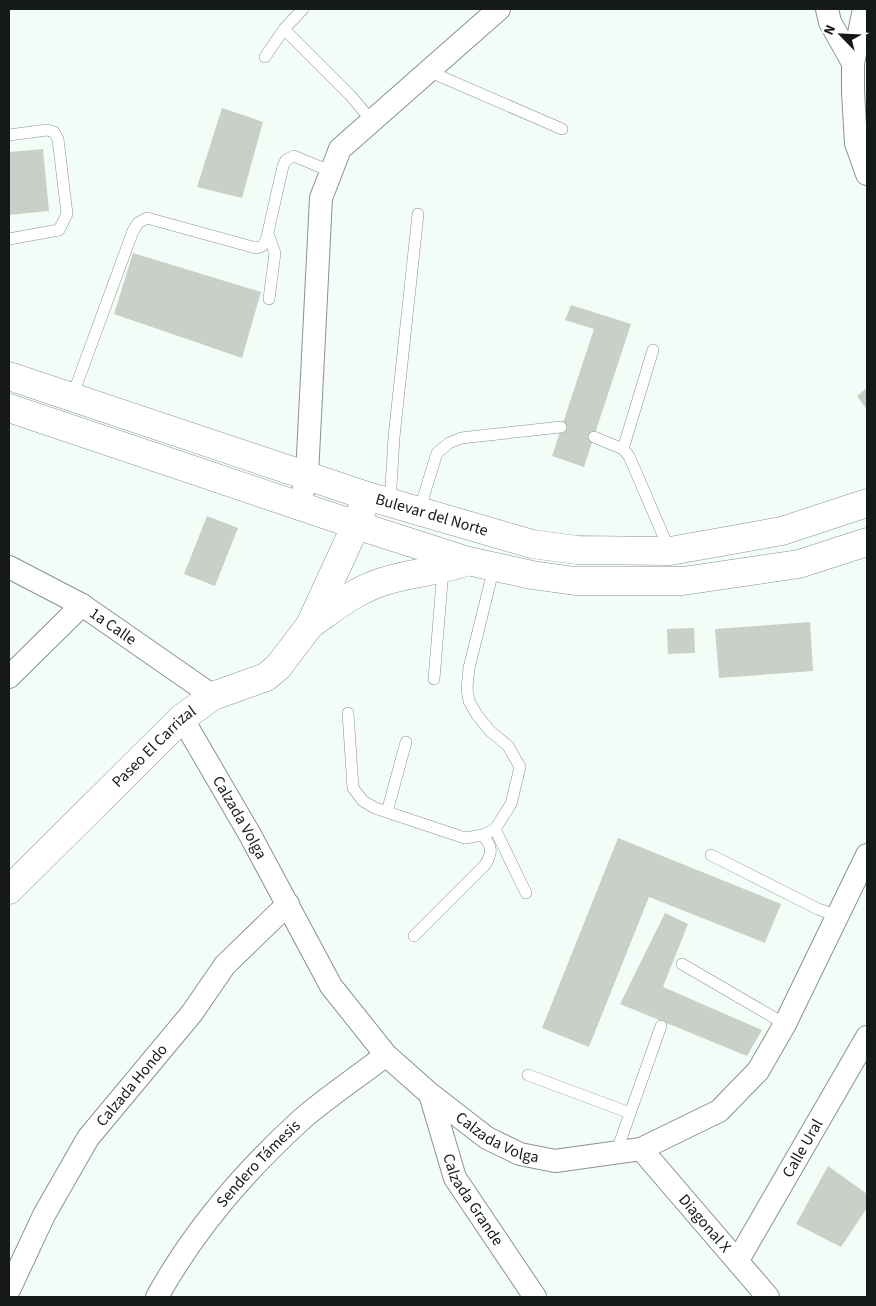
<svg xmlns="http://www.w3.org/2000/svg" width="876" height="1306" viewBox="0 0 876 1306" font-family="'Source Sans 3',sans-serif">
<rect width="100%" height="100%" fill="#f3fdf8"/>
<path fill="#cacfc7" d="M222,108L263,122L242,198L197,187Z
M43,149L49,211L9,215V152Z
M133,253L261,292L242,358L114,314Z
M571,305L631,324L584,467L552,456L594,329L565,320Z
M867,388V410L857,396Z
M207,516L238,528L215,586L184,574Z
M810,622L813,671L719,678L715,629Z
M694,628L695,653L668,654L667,629Z
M618,838L781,904L765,943L649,897L589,1047L542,1028Z
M665,913L688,924L663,987L762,1030L747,1056L620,1004Z
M828,1166L867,1194V1208L841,1247L796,1224Z"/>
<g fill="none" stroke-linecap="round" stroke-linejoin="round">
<defs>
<path id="service" d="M303,9L284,29L350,95L372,121
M265,57L284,29
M428,71L562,129
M9,135L47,130L54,132L58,139L67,214L59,230L9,239
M268,234L275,253L269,299
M72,397L133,231L138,223L147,218L256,248L262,246L266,241L283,166L286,160L294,156L330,171
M594,437L623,449L629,456L669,549
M623,449L653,350
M390,503L394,437L418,214
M419,511L437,453L449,443L461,438L561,427
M434,679L443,570
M348,713L353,788L363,801L375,808L465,838L483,835L495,829L511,804L520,767L508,746L490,731L477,715L469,701L467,689L469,668L494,567
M387,812L406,742
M495,829L526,893
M711,855L818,909L838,916
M414,936L485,865C493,852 492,847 483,835
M682,964L785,1024
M528,1075L630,1113
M616,1153L661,1026"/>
<g id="minor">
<path d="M827,9L830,22L853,63"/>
<path d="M864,9L853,63V92L856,143L867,174"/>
<path d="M299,507L307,475L321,198L340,149L499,9"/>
<path id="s1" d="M9,567L82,605L213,696"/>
<path d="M9,677L82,605"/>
<path id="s2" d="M182,718L249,833L331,986L386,1055L430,1094L487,1138L520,1154L555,1161L641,1149L719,1111L758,1071L785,1024L867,855"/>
<path id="s3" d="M430,1094L455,1178L535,1297"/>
<path id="s4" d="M641,1149L768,1297"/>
<path id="s5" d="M738,1260L867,1037"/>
<path id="s6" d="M9,1290L44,1215L88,1138L192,1013L225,965L288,904"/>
<path id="s7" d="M157,1297C194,1230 245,1171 301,1120C327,1097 358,1077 386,1055"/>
</g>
<g id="tertiary">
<path d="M311,624C334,608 357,589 385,581C413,572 438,572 468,561"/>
<path id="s8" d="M9,890L182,718L213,696L266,677L278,667L310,625L356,525L367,496"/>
</g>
<g id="secondary">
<path id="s9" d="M9,376L367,496L532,544L577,550L670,551L782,531L867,503"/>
<path d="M9,408L356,525L468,561L532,575L575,581H683L799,564L867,542"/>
</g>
</defs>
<use href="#service" stroke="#8a928e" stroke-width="12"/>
<use href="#minor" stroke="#8a928e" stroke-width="24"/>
<use href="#tertiary" stroke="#8a928e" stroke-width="29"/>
<use href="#secondary" stroke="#8a928e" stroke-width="29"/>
<use href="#service" stroke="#fff" stroke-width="11"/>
<use href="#minor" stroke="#fff" stroke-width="22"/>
<use href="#tertiary" stroke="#fff" stroke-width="28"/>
<use href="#secondary" stroke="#fff" stroke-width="28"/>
</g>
<g text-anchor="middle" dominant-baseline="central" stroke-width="4.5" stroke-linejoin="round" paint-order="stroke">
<g font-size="16" fill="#151917" stroke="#fff">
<text stroke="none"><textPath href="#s9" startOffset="445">Bulevar del Norte</textPath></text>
<text stroke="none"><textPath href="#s1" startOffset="120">1a Calle</textPath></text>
<text stroke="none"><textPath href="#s8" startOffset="204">Paseo El Carrizal</textPath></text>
<text stroke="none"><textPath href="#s2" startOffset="115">Calzada Volga</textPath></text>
<text stroke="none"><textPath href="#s6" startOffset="240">Calzada Hondo</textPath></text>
<text stroke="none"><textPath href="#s2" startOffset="535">Calzada Volga</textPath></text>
<text stroke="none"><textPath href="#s5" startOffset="129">Calle Ural</textPath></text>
<text stroke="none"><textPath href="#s7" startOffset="168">Sendero Támesis</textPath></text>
<text stroke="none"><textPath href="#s3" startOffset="115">Calzada Grande</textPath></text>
<text stroke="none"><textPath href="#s4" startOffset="98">Diagonal X</textPath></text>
</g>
</g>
<rect width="876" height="1306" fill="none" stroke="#151917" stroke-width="20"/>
<g transform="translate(841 35) rotate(294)" stroke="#ffffff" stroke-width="4" paint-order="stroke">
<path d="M0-4L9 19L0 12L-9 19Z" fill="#151917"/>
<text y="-8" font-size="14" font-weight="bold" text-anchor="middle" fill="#151917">N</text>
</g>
</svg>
